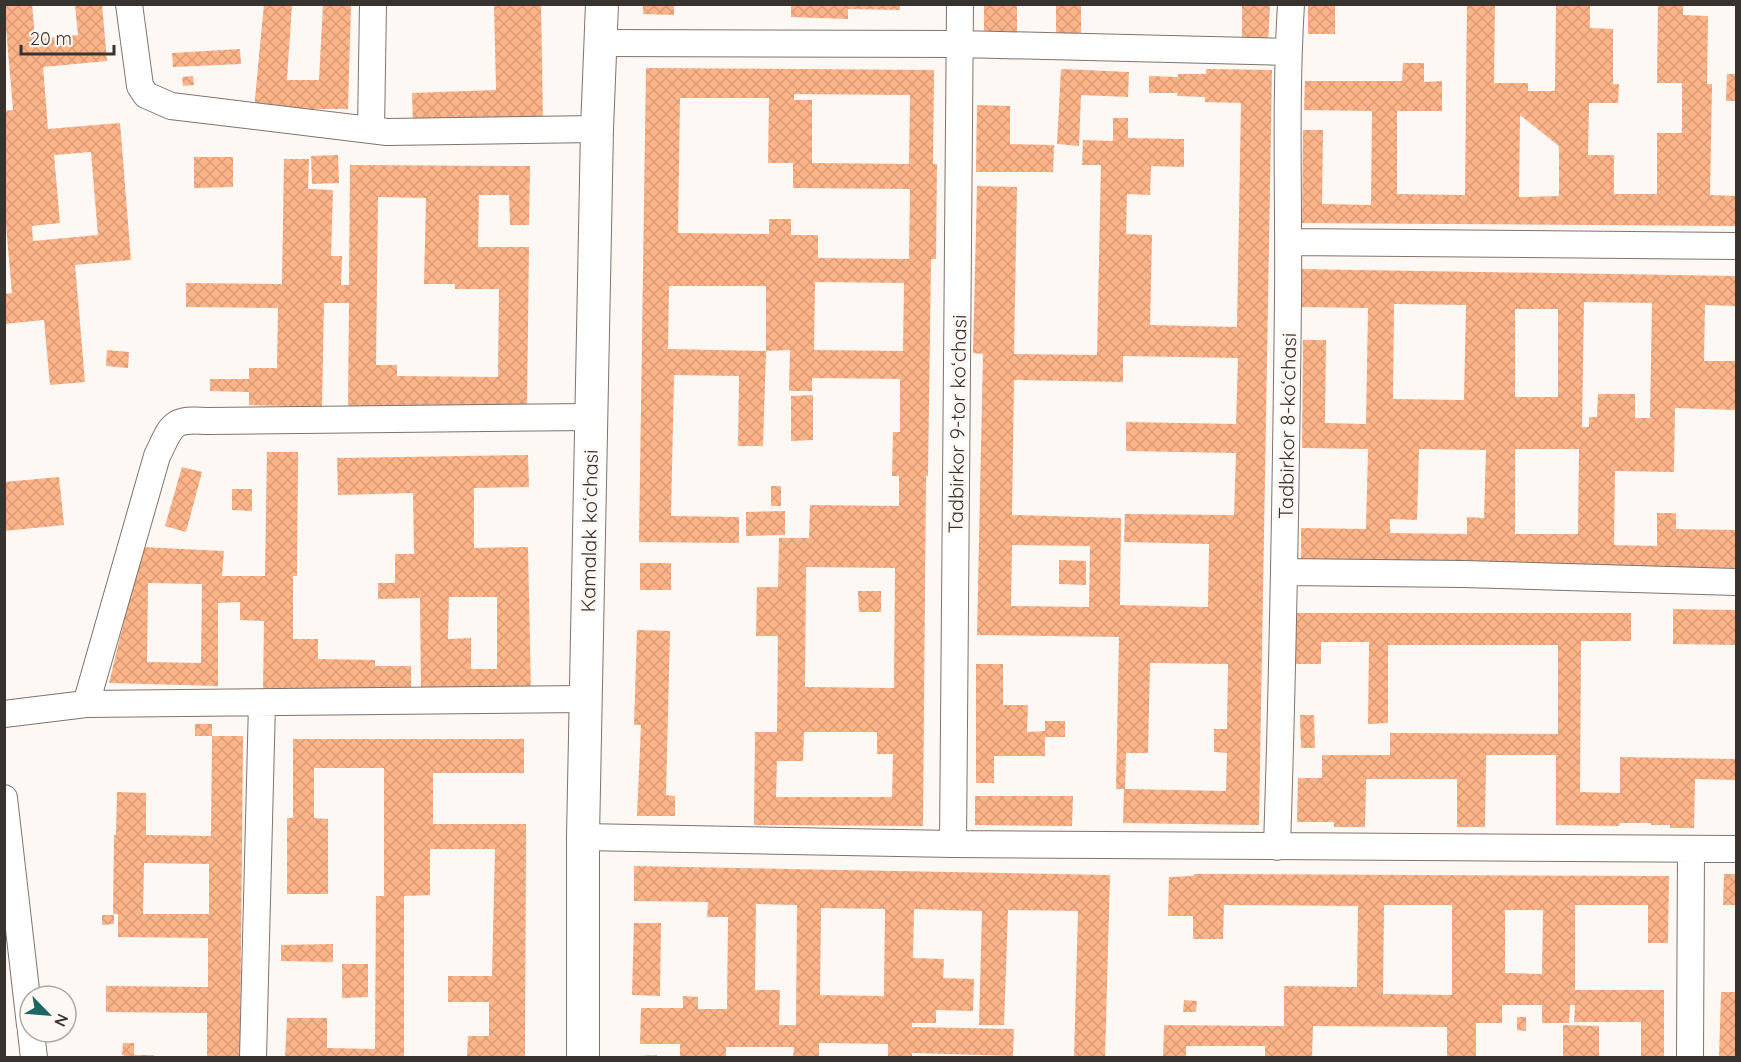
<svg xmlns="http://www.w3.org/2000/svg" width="1741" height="1062" viewBox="0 0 1741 1062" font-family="Quicksand,sans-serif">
<defs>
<pattern id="building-cross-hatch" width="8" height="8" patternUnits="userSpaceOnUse" patternTransform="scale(1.5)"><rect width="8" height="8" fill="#fdb488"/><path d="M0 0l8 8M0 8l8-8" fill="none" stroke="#da9b76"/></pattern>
</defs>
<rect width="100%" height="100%" fill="#fef8f4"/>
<path fill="url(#building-cross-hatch)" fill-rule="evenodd" d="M4,4H32L35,39L78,35L75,4H102L107,61L43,67L48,129L120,123L131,260L75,265L85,382L50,385L44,320L4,324V294L12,293L6,226H4V111L13,110ZM91,152L98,235L33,241L32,226L60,223L54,155Z
M264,4H292L287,80H319L323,4H351L348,109H254Z
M494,4H541L543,122L413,126L412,93L496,90Z
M643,4H674V15L643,14Z
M791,4H900V10L848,9V19L791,17Z
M984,4H1017V38H984Z
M1056,4H1081V38H1056Z
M1242,4H1270L1268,45L1242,44Z
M1308,4H1335V34H1308Z
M1467,4H1495L1494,83H1528V91H1555L1556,4H1590V28L1613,29V84H1619L1618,103H1589L1588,155H1614V194H1657V133H1682V83H1657L1658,4H1683V15L1708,16L1707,84H1712L1710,195L1736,196V226L1302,223L1303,130H1323L1322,204L1371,205L1372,111L1304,110L1305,81H1402L1403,63H1424V82L1442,81V111H1397V194L1465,195ZM1520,115L1559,146V196L1519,197Z
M240,49L241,64L173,67L172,53Z
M646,68L934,70L933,164H937L936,259H931L928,476H926L923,826L754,825L755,732H777L778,636H756L757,587H778L779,538H809L810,505L899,506V476H892L893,432H900V379L812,378V391H789L790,350L766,351V286H669L668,349L766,351L763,446H738L739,376L674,375L671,516L739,517V543L639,542ZM794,94L910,95L909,164L812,163V100H794ZM680,98H769L768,163H793V188L910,189L909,259L818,258V235H791V219H769V234L678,233ZM815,282L904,283L903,351L814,350ZM806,567L895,568L894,688L805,687ZM804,732H877V754H893L892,797H776L777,761H803Z
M1061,69L1129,72L1128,97L1081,95L1079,146L1057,144Z
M1206,69L1272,70L1259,825L1123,823L1124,789H1116L1119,637L977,635L983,354L973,353L977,186L1017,187L1014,354L1097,355L1101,165H1082L1083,140L1113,141V118H1128V138L1184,139V167L1151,166L1150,195L1127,194L1126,234L1152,235L1150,325L1237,327L1241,103L1205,102V97L1177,96L1178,93H1149V76L1178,77V74H1206ZM1123,356L1238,358L1236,424L1126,422V451L1236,453L1234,515L1125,514L1124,542L1209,544L1208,607L1120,605L1121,518L1012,515L1014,380L1123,382ZM1012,545L1090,546L1089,607L1011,606ZM1150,663L1228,664L1227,729H1214V752L1227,753L1226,791L1125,789L1126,753H1148Z
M1727,74H1736V101H1726Z
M193,76L194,85L183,86L182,77Z
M977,105L1010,106V144L1054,145L1053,172H976Z
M338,155L339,183L312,184L311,156Z
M194,157H233V187L194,188Z
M284,159H309L308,189L333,190L331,256H342L341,285H349L350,165L530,166L529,225H510L509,195H479L478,247H529L527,409L348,408L349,303H324L322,407L249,405V392L210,391V379H249V368H277L278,308L186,307V283L282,284ZM378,197L426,198L424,284H455V289H499L498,377L397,376V365H376Z
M1299,269L1736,276V306L1705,305L1704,361H1736V410L1675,408L1674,472L1615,471L1614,545L1657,546V513H1676V529L1736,530V568L1301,561V528L1366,529L1368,449L1302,448L1303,340H1326L1325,423L1366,424L1368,308L1298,307ZM1584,302L1652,303L1650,418H1635V394H1598L1597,417H1589V427H1582ZM1394,304L1466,305L1464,400L1393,399ZM1515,309H1558V397H1515ZM1419,449L1486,450L1484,518L1467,517V534L1390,533V519L1417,520ZM1515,449H1579L1578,534H1515Z
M107,350L129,352L128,368L106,366Z
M813,395V440L791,441V396Z
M267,452H298L297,576H293V639H318V659L375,660V666H411V689L263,690L264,621L240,620V602L218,603V686L109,683L142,547L224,551L222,576H265ZM148,583L202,584L201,663L147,662Z
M528,455L529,487L474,488V548L528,547L531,696L421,698L420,598L378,599V583H395V554H414L413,493L338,495L337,458ZM449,597H497V669H471V638L448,639Z
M182,467L202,472L186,532L165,526Z
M59,477L64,525L4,531V482Z
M771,486H781V506H771Z
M232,489H252V511L232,510Z
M785,511V535L746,536V512Z
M1059,560L1086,561V585L1059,584Z
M640,563H671V590H640Z
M858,591H881V612H859Z
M1673,609L1736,610V645L1673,644Z
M1296,613H1631V641H1581L1580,792L1620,793V757L1736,759V780L1695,779L1694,828H1670V825H1651V823H1620L1619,826L1556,825V755H1486L1485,827H1457V779H1366L1365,827H1334V822H1297L1298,778H1322V755H1390V733L1558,734V645H1388V723L1368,724L1369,642H1321V664H1296Z
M637,630L670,631L666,795L675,796V816H637L641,725H634Z
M976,664H1003V705H1028L1027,732L1045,731V721H1065V737H1045V756H994V783H976Z
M1300,715H1314L1315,748H1301Z
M195,724H212V736H195Z
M212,736H243L240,1058H207V1013L106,1012V986L208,987V938L118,937V914H113L114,835H116L117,792L146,793V835L211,836ZM144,863L209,864V914H143Z
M293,739H524V773H433V824H526L525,1058H467L468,1036H489V1002H448V976H492L495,849H430V895L404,896V1058H285L287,1018H327V1048L375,1049L376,896H384V768H314V818L328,819V894H287V818H293Z
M975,796H1073L1072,826L975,825Z
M634,866L1110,875L1105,1058H1074L1078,911L1008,910L1004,1025H979L982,911L914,909L913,958L944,959L943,978L974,979L973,1011L936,1010V1023H912V1027L1014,1029L1013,1056L912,1053V1058H888V1044L819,1043V1058H793L794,1047H726V1058H680V1044H640L641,1008H683V996L698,997V1009H727L728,917H707L708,902L634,901ZM756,904L797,905L796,1025H779L780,990H755ZM821,908L885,909L884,996L820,995Z
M1194,874L1669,876L1668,943H1648V905H1575V990H1664V1058H1641V1022H1574L1575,1005H1570L1569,1023H1542V1005H1502V1023H1476V1058H1447V1027L1313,1026L1312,1058H1265V1046H1186V1058H1163L1164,1025L1284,1026V986L1357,987L1358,906L1224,905L1223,939H1193V916H1168L1169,877L1193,876ZM1384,905H1452V995L1383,994ZM1505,910H1543L1542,974L1505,973Z
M1724,874H1736V905H1723Z
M102,915H114V924L102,925Z
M634,923H661L660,996L632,995Z
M333,944V962L281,961V945Z
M342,964H368V997L342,998Z
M1721,992H1736V1058H1719Z
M1184,1000L1197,1001L1196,1012H1183Z
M1517,1017H1526V1031L1517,1030Z
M1563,1025L1599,1026V1058H1563Z
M123,1043H134V1055H154V1058H124V1055H122Z
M657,1055V1058H637V1056Z"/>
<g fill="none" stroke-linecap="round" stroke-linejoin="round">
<defs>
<path id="minor" d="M129,4L140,86L146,95L171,106L387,132L597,129
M602,43L960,44L1288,52
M371,130L373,4
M1289,242L1736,246
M1285,572L1463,574L1736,582
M86,704L157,456C172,426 170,418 207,421L591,417
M4,714L86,704L586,699
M4,798L30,1025
M583,837L953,844L1736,849
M953,844L960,4
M1277,847C1283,664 1286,482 1288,299C1289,201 1285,102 1291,4
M31,1032L34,1058
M253,1058L262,703
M1690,1058L1691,850"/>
<path id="tertiary" d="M583,1058V837L597,129L602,4"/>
</defs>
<use href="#minor" stroke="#80736b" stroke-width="28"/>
<use href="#tertiary" stroke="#80736b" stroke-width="34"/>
<use href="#minor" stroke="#fff" stroke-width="26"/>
<use href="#tertiary" stroke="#fff" stroke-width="32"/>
</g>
<g text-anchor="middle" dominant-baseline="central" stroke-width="6" stroke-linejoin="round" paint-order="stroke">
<g font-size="20" fill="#39332f" stroke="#fef8f4">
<text transform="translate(957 424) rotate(-89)">Tadbirkor 9-tor koʻchasi</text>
<text transform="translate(1287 426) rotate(-89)">Tadbirkor 8-koʻchasi</text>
<text transform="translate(589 531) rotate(-89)">Kamalak koʻchasi</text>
</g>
</g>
<rect width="1741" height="1062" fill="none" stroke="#39332f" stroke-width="12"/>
<g transform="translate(48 1014) rotate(115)"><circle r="28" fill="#fef8f4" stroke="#afa9a5" stroke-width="1.5"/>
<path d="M0-4.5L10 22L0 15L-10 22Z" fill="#1e6862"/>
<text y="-9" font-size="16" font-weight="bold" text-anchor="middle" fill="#39332f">N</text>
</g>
<path d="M21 45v9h93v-9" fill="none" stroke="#39332f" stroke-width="3"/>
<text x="30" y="45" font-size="18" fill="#39332f" stroke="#fef8f4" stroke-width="4.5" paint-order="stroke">20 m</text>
</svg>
